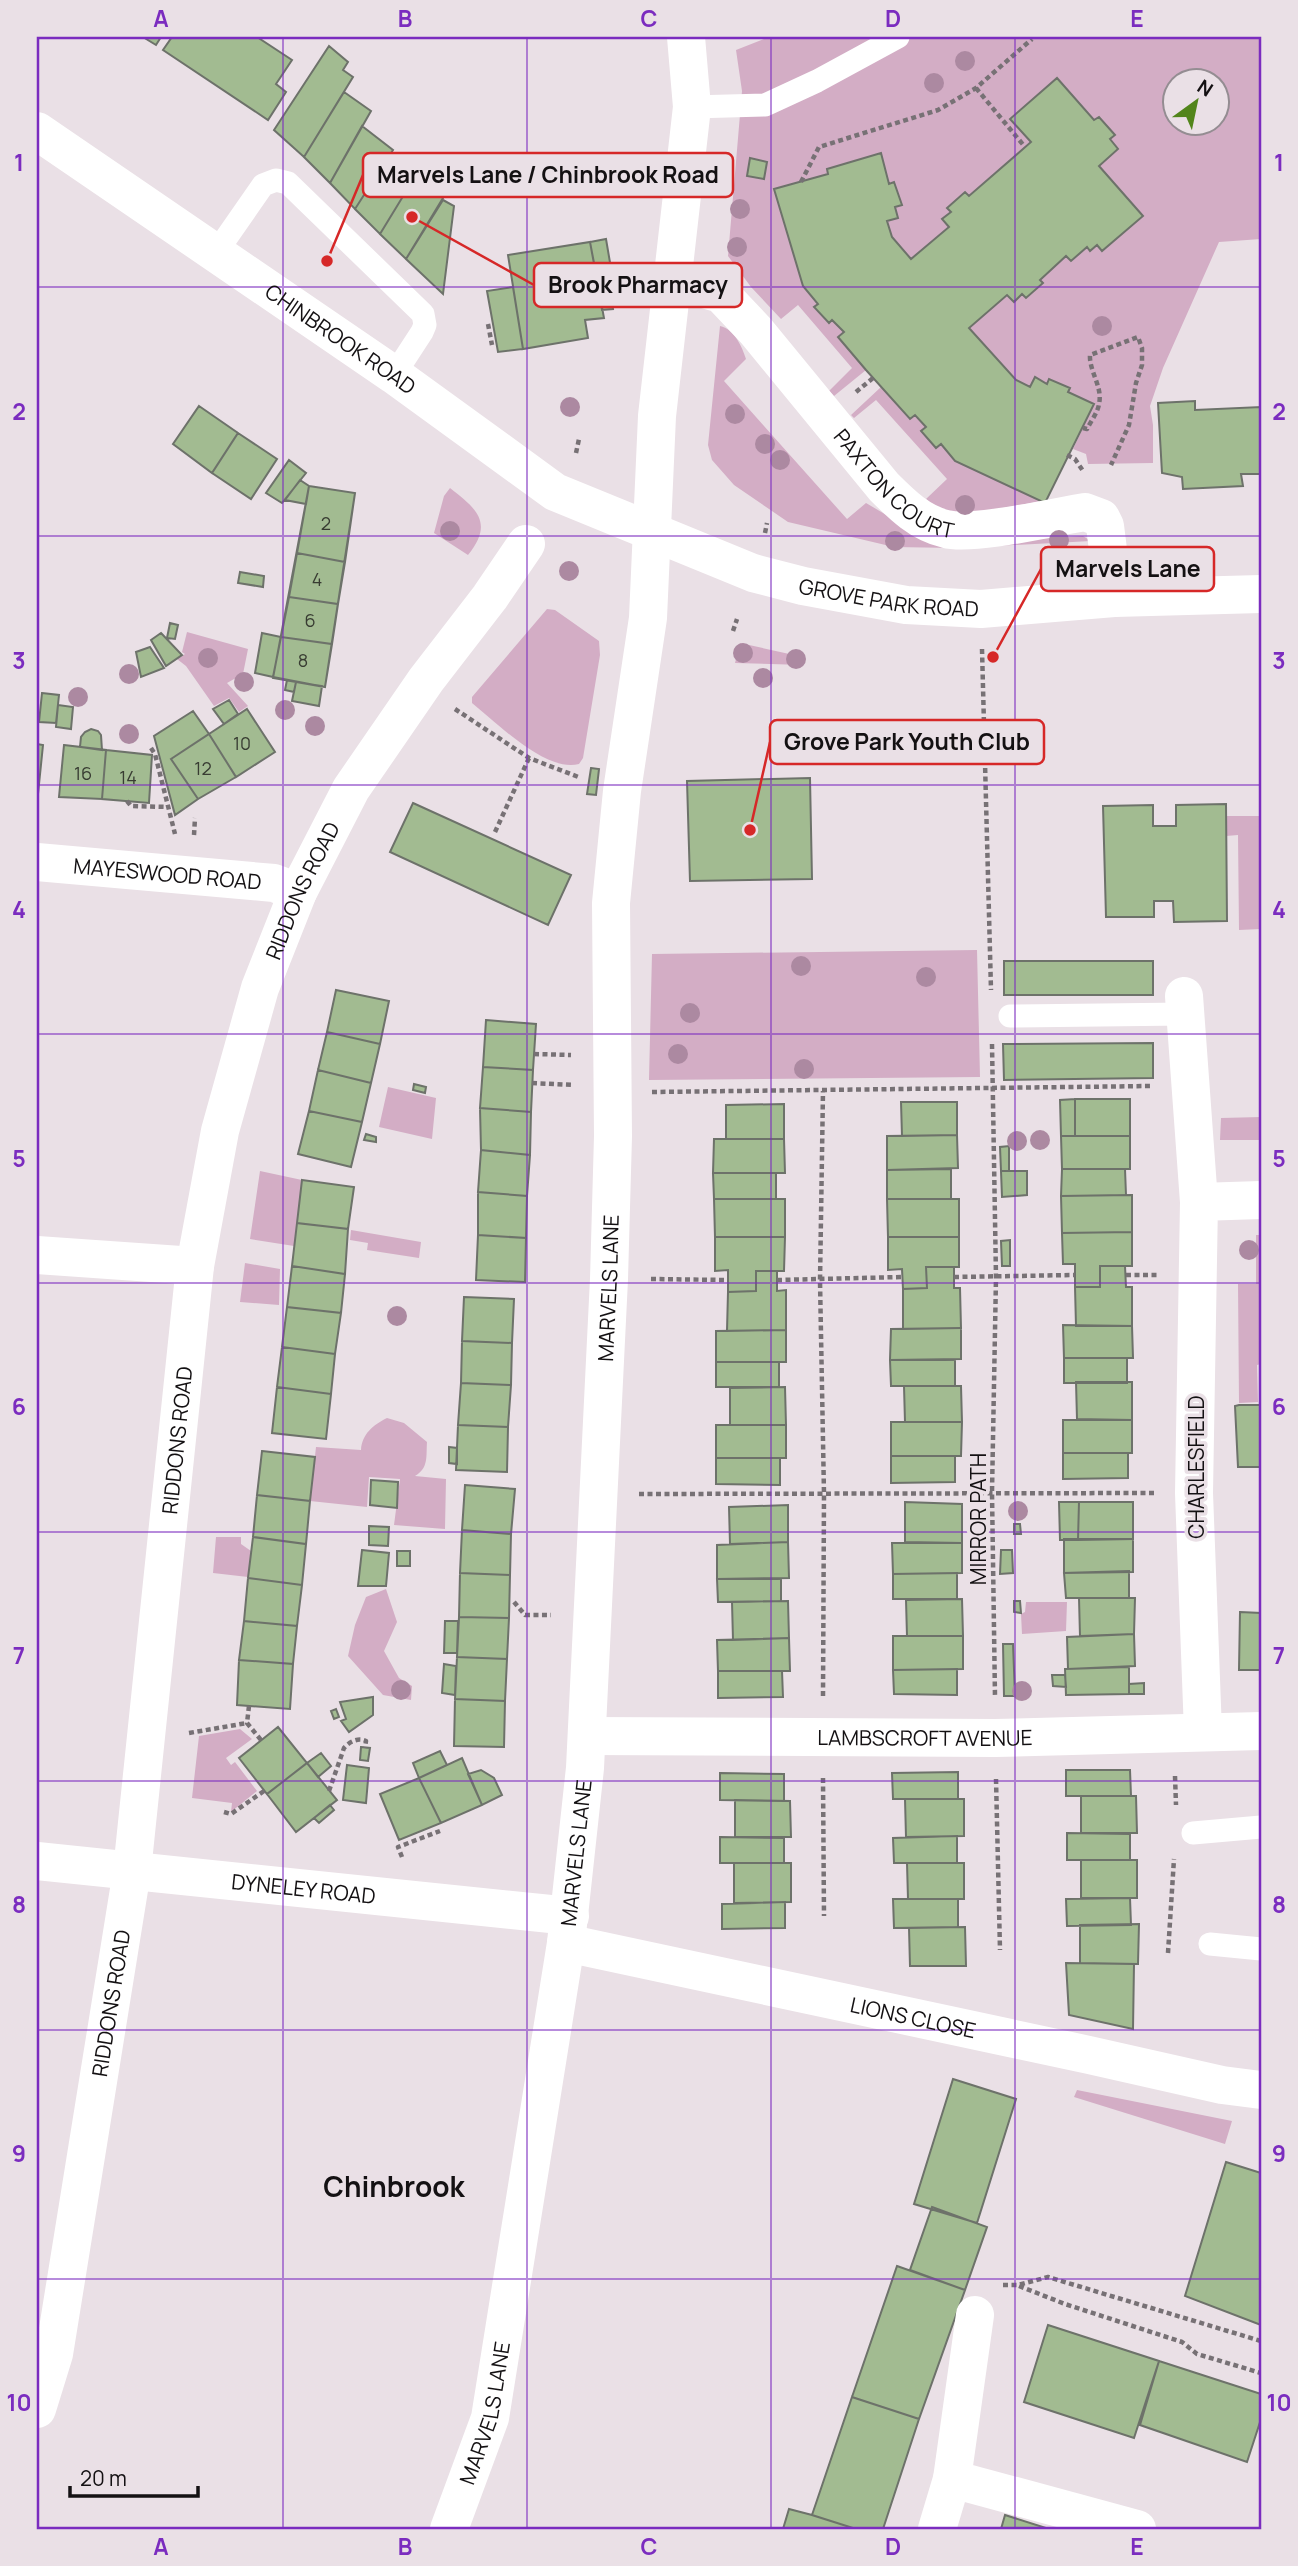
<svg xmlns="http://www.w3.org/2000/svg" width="1298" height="2566" viewBox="0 0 1298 2566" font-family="Manrope,sans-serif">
<rect width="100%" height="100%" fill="#eae0e6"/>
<path fill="#d3adc5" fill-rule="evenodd" d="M769,37H1261V239L1219,242L1163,368L1150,406L1153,425V463L1088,464L1086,454L1073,449L1094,404L1068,392L1069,388L1050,379L1047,384L1035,377L1030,387L1016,380L969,328L1007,295L1014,302L1022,294L1027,298L1043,283L1040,280L1066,256L1071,261L1087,247L1090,250L1097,245L1103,251L1142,216L1099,166L1118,149L1110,139L1114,134L1099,117L1094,120L1011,119L1031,142L942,219L949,227L911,259L892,237L887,221L898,218L895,207L901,205L894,182L889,184L881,154L827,169L828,174L775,189L803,286L818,304L814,308L828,323L832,320L844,332L838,337L866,370L834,396L829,391L852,368L798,305L781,319L751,287L728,256L742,91L736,50ZM1176,80H1218V122H1176Z
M720,326C734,329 742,346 746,359L724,381L847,519L866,503L922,536L955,548L894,547L788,522L734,485L712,460L708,445Z
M881,387L909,419L915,415L926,427L936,448L941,444L956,461L1042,501L969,514L945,515L926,499L947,479L876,400L854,418L851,415Z
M450,488C477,509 494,523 468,555L434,533L444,496Z
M1083,536L1091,541L976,547L987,542Z
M547,609L555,610L599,641L600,655L583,758L579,764C546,773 497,723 472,703V697Z
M187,632L248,649L243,674L227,683L248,706L239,712L229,698L214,706L186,666L177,659L185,654L182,652Z
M740,643L803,657V665L735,663Z
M1226,816H1261V929L1239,930L1238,835L1226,836Z
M977,950L980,1077L649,1080L652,954Z
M388,1087L436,1098L432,1139L379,1127Z
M1261,1117V1140H1220L1221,1118Z
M260,1171L302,1180L294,1246L250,1239Z
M351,1230L421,1242L419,1258L367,1250L368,1243L350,1240Z
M1256,1235H1261V1364L1257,1365L1258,1402L1239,1403L1238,1284H1256Z
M245,1263L280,1269L279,1305L240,1302Z
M387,1418L404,1423L427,1442C426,1456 429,1468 415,1476L446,1479L445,1529L394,1525L400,1479L369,1477L367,1507L310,1501L316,1447L361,1450C362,1434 373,1425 387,1418Z
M216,1537H241V1544L251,1551L248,1577L213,1573Z
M386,1589L397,1622L384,1651L399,1678L412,1686L411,1700L383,1695L348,1656L355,1625L366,1597Z
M1026,1602H1067L1066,1631L1022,1634L1021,1614L1025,1612Z
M240,1729L252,1739L226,1758L231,1765L235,1762L257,1791L231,1812L232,1803L192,1798L199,1736Z
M1077,2090L1232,2121L1225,2144L1074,2097Z"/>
<path fill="#a2bb91" stroke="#6d726a" stroke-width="2" d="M143,37H161L156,45Z
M172,37H257L292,60L276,84L286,92L268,120L163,50Z
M329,46L348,62L343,70L353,77L304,157L274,130Z
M1057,78L1094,120L1099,117L1115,135L1110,139L1118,149L1099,166L1143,216L1102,251L1097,245L1090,251L1087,247L1071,261L1066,256L1040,280L1043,283L1026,298L1022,294L1014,302L1007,295L969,328L1016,380L1030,387L1035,377L1047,384L1049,379L1070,388L1068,392L1094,404L1045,503L955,461L941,444L936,448L921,431L926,427L915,415L910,419L866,370L838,337L844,332L832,320L829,323L814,307L818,304L803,286L774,189L828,174L827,169L881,153L889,184L894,182L902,205L895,207L898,218L887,221L892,237L911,259L949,227L942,219L951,212L947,208L965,192L969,196L1031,142L1010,119Z
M344,92L371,111L330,183L304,157Z
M362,126L393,150L355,209L330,183Z
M390,154L416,175L380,234L355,209Z
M750,158L767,162L764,179L747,176Z
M416,175L446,193L406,259L380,234Z
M443,200L454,206L443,294L406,259Z
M606,239L614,286L599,289L590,242Z
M590,242L604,318L585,320L588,338L523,349L508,255Z
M513,287L523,349L498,352L487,291Z
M610,287L613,309L602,310L599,289Z
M1195,401V410L1261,407V474H1241L1243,486L1183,489L1182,477L1162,473L1158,403Z
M199,406L238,433L212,473L173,444Z
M238,433L277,459L251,499L212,473Z
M289,460L306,473L282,503L266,493Z
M300,480L309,486L306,504L285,500Z
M309,486L355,493L325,687L273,678Z
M309,486L355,493L345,562L297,553Z
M297,553L345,562L338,604L289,597Z
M240,572L264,576L263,587L238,583Z
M289,597L338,604L332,644L281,637Z
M170,623L178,625L175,639L167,638Z
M161,633L182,655L166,666L151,640Z
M262,633L281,637L273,677L255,673Z
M281,637L332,644L325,687L273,677Z
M150,647L164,668L141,677L136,652Z
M287,680L296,682L294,692L285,690Z
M296,682L322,686L319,706L292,701Z
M42,693L59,695L56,723L39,722Z
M229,700L238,714L224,724L213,709Z
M58,705L73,707L71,729L56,727Z
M247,709L275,752L236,777L209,734Z
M193,711L209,734L171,759L198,799L175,815L154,736Z
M91,729L98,731L101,735L102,750L80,747L81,737L85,732Z
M209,734L236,777L198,799L171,759Z
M37,744L43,745L38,794H37Z
M64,745L106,750L102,799L59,797Z
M106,750L152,755L149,803L102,799Z
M591,768L599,769L596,795L587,794Z
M810,778L812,879L690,881L687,781Z
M413,803L571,875L548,925L390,852Z
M1226,804L1227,921L1174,922L1173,901H1154V917H1106L1103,806L1153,805V826H1176V805Z
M1004,961H1153V995H1004Z
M336,990L389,1001L380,1044L327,1032Z
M486,1020L536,1024L533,1070L483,1067Z
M327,1032L380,1044L371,1083L318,1070Z
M1153,1043V1078L1004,1080L1003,1044Z
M483,1067L533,1070L531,1112L480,1108Z
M318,1070L371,1083L362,1122L309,1111Z
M414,1084L426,1087L425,1093L413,1090Z
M1075,1099H1130V1136H1075Z
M1075,1099V1136H1061L1060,1100Z
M901,1102H957V1135L902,1136Z
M784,1104V1139H726V1105Z
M480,1108L531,1112L530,1155L481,1150Z
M309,1111L362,1122L351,1167L298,1154Z
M366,1134L376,1137V1142L364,1140Z
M957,1135L958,1168L887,1170V1136Z
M1061,1136H1130V1169H1062Z
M714,1139H784L785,1173H713Z
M1009,1146V1171H1001L1000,1147Z
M481,1150L530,1155L527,1196L478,1192Z
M951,1169V1199H887V1170Z
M1062,1169H1125L1126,1195L1061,1196Z
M1001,1171H1027V1195L1002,1197Z
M713,1173H776V1199H714Z
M302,1180L354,1187L348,1229L297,1223Z
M478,1192L527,1196L526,1238L478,1235Z
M1132,1195V1232L1062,1233L1061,1196Z
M714,1199H785V1237H715Z
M887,1199H959V1237H888Z
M297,1223L348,1229L345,1274L292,1266Z
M1132,1232V1266H1100V1287H1075V1264H1063L1062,1233Z
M478,1235L526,1238L525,1282L476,1280Z
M715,1237H785L784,1271H756V1291L728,1292V1270L715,1271Z
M888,1237H959V1267H926L927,1288L903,1289L902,1269L888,1270Z
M1010,1240V1266H1002L1001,1241Z
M292,1266L345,1274L341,1313L287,1307Z
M1100,1266H1125L1126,1287H1132V1326H1076L1075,1287H1100Z
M926,1267H954V1288H960L961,1328L903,1329V1289L927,1288Z
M756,1271H777V1291L786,1290V1330L727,1331L728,1292L756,1291Z
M464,1297L514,1299L512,1343L462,1341Z
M287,1307L341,1313L335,1354L282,1347Z
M1063,1325L1132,1326L1133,1358H1064Z
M961,1328V1359L890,1360L891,1329Z
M786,1330V1362H716V1331Z
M462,1341L512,1343L511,1385L461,1383Z
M282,1347L335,1354L331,1394L277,1387Z
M1064,1358H1127V1383H1064Z
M890,1360H955V1386H891Z
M716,1362H779V1387H716Z
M1076,1382H1132V1420L1077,1419Z
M461,1383L511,1385L508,1427L458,1425Z
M904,1386H961L962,1422H905Z
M277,1387L331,1394L326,1439L272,1433Z
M785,1387L786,1425H730V1388Z
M1239,1405H1261V1467H1238L1235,1406Z
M1063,1420H1132V1453H1063Z
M891,1422H962L961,1456H891Z
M458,1425L508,1427L507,1472L456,1470Z
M716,1425H786V1458H716Z
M449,1447L457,1448V1464L449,1463Z
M262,1451L315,1457L310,1501L257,1495Z
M1063,1453H1128V1478L1063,1479Z
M891,1456H955V1482L891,1483Z
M716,1458H780V1485L716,1484Z
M371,1480L398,1482L397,1508L370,1505Z
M465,1485L515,1489L511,1534L462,1530Z
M257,1495L310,1501L306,1544L253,1537Z
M905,1502L962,1504V1543L905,1542Z
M1059,1502H1079L1078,1540H1060Z
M1079,1502H1133V1539L1078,1540Z
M788,1505V1542L730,1544L729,1507Z
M1014,1524H1020L1021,1534H1014Z
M369,1526L389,1527L388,1546L369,1545Z
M462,1530L511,1534L510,1575L460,1573Z
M253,1537L306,1544L302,1585L248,1578Z
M1064,1539H1133V1572L1064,1573Z
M788,1542L789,1578L717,1579V1545Z
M892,1543H962V1573L893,1574Z
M362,1550L389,1553L386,1586H358Z
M1001,1550H1012L1013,1573L1000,1574Z
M397,1551H410V1566H397Z
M1129,1571V1598H1066L1064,1573Z
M460,1573L510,1575L509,1618L459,1617Z
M957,1573V1599H893V1574Z
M248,1578L302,1585L297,1626L244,1621Z
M717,1579H781V1601L718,1602Z
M1079,1598H1135L1134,1634L1080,1636Z
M962,1599L963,1636H907L906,1600Z
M788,1601L789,1638L733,1640L732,1602Z
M1014,1601H1020L1021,1613L1014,1612Z
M1240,1612L1261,1613V1670H1239Z
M459,1617L509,1618L507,1659L457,1657Z
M244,1621L297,1626L293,1664L239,1660Z
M445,1621H458L457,1653H444Z
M1134,1634L1135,1666L1068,1669L1067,1637Z
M893,1636H963V1669L893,1670Z
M789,1638L790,1671H718L717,1640Z
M1003,1644H1013L1015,1696H1004Z
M457,1657L507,1659L505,1701L455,1699Z
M239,1660L293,1664L290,1709L237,1705Z
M444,1664L456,1666L455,1695L442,1693Z
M1129,1667V1694L1066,1695L1065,1669Z
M957,1669V1695L894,1694L893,1670Z
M718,1671H782L783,1697L718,1698Z
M1052,1675H1065L1066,1687L1053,1686Z
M1144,1683V1694H1129V1684Z
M373,1697V1715L349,1732L341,1721L346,1719L340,1702Z
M455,1699L505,1701L504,1747L454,1746Z
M336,1709L339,1717L334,1719L331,1711Z
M278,1727L307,1763L267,1794L239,1758Z
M361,1747L370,1748L368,1761L360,1760Z
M440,1751L447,1765L419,1778L413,1763Z
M321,1753L331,1766L318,1777L307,1763Z
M462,1758L482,1805L441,1823L419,1778Z
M307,1763L337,1800L296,1832L267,1794Z
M347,1765L369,1768L366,1803L343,1800Z
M481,1770L494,1778L502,1795L482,1805L468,1774Z
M1066,1770H1130L1131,1796H1066Z
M958,1772V1799H893L892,1773Z
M720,1773L784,1774V1801L720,1800Z
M419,1778L441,1823L399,1840L380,1794Z
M1081,1796H1136L1137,1833H1081Z
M905,1799H964V1836L906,1837Z
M735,1800L790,1801L791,1837H735Z
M330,1805L334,1810L319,1823L314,1818Z
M1067,1833L1130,1834V1860H1067Z
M957,1836V1863H894L893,1838Z
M720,1837L784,1838V1863H720Z
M1081,1860H1137V1898H1081Z
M734,1863H791V1902L734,1903Z
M907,1863H964V1899H908Z
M1130,1898L1131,1925L1067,1926L1066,1899Z
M893,1899H958V1927L894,1928Z
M785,1902V1928L722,1929V1904Z
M1139,1924L1138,1964L1080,1963V1925Z
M965,1927L966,1966H910L909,1928Z
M1066,1963L1134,1964L1133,2029L1069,2015Z
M953,2079L1016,2099L977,2223L914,2204Z
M1226,2162L1261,2173V2325L1185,2296Z
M932,2207L987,2227L965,2290L910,2270Z
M897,2266L965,2290L919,2419L852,2397Z
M1048,2325L1159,2361L1134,2438L1024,2402Z
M1159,2361L1261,2394V2419L1247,2462L1140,2425Z
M852,2397L919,2419L883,2529H856L812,2515Z
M789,2509L812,2515L856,2529H783Z
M1005,2515L1049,2529H1001Z"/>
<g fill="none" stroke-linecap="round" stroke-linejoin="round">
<path stroke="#777175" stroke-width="4.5" stroke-dasharray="5 3.5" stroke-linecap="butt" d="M976,88L1025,147
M801,182L819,147L938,110L976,88L1032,39
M488,324L492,345
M856,392L873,378
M1083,428L1087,429C1091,421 1098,412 1099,404C1103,387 1089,371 1090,355L1138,337L1142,348V365L1136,383L1129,425L1111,465
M576,453L579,439
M1067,455L1075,459L1083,471
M765,533L767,523
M733,631L737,619
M982,649L991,990
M455,709L529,758L581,778
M151,748L155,754L175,834
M127,801L131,806L169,807
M495,832L529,758
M194,835L195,818
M992,1044L996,1277L992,1492L995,1697
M534,1054L571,1055
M532,1083L574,1085
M652,1092L1151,1086
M1126,1275H1158
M954,1277L1075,1275
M651,1279L727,1280
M777,1280L902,1277
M639,1494L1155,1493
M514,1602L525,1615H551
M823,1696L824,1494L820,1281L823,1091
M249,1706L247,1723L261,1740
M189,1733L247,1723
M1175,1776L1176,1805
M823,1778L824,1916
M996,1779L1000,1950
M329,1791L344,1748C349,1742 358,1737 366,1741L365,1748
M224,1812L231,1814L264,1791
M402,1857L398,1847L440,1831
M1168,1953L1174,1859
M1003,2285H1018L1048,2277L1261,2341
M1019,2286L1065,2304L1182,2342L1197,2354L1261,2373"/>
<path stroke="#fff" stroke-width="23" d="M692,107L765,105L817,81L898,37
M215,254L263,185L276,180L288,183L423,314L425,325L422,332L394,375
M1010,1016L1185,1014
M1193,1833L1261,1827
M1210,1944L1261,1949"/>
<g stroke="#fff" stroke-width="38">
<path id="s1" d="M672,280L721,294L756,331L884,487C902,505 920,523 946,529C973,536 1054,517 1085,512L1101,518L1105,526L1114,598"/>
<path id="s2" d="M37,862L274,883L298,892"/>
<path d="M1184,996L1199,1202"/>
<path d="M37,1255L195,1266"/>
<path d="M1203,1732L1194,1493L1199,1202L1261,1200"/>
<path id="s3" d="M587,1736L995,1738L1261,1731"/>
<path id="s4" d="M37,1861L570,1916"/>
<path id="s5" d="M566,1943L1089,2055L1222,2085L1261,2090"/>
<path id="s6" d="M37,2409L54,2354L132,1871L195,1266L220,1131L260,988L298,892L351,789L426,680L490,597L526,544"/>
<path d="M952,2479L1137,2529"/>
<path d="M937,2529L952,2479L975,2315"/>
</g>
<g stroke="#fff" stroke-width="38">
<path id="s7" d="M37,131L394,375L555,492L753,573L803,586L906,605L981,609L1114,598L1261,594"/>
<path id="s8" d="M449,2529L490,2418L566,1943L585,1768L609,1279L613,1136L611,903L622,791L648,618L657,416L692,107L686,37"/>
</g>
</g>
<g fill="#ac89a1">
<circle cx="965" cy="61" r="10"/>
<circle cx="934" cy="83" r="10"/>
<circle cx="740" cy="209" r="10"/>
<circle cx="737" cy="247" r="10"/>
<circle cx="1102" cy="326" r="10"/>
<circle cx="570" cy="407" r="10"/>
<circle cx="735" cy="414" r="10"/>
<circle cx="765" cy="444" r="10"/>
<circle cx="780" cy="460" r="10"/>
<circle cx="965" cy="505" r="10"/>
<circle cx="450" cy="531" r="10"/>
<circle cx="1059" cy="540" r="10"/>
<circle cx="895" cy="541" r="10"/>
<circle cx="569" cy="571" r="10"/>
<circle cx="743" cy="653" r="10"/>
<circle cx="208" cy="658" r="10"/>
<circle cx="796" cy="659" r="10"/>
<circle cx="129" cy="674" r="10"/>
<circle cx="763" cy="678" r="10"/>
<circle cx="244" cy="682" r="10"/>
<circle cx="78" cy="697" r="10"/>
<circle cx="285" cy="710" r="10"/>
<circle cx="315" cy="726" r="10"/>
<circle cx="129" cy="734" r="10"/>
<circle cx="801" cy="966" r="10"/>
<circle cx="926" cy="977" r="10"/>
<circle cx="690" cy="1013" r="10"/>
<circle cx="678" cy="1054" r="10"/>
<circle cx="804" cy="1069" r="10"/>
<circle cx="1040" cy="1140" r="10"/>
<circle cx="1017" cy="1141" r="10"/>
<circle cx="1249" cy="1250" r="10"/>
<circle cx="397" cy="1316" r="10"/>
<circle cx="1018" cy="1511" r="10"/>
<circle cx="401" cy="1690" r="10"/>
<circle cx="1022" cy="1691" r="10"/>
</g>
<path fill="none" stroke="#7b2cbf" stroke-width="2" stroke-opacity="0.55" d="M283,37V2529M527,37V2529M771,37V2529M1015,37V2529M37,287H1261M37,536H1261M37,785H1261M37,1034H1261M37,1283H1261M37,1532H1261M37,1781H1261M37,2030H1261M37,2279H1261"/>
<g text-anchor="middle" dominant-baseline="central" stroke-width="7" stroke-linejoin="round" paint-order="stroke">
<g font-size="18" fill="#383c32">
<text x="326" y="523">2</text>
<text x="317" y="579">4</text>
<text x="310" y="620">6</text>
<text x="303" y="660">8</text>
<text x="242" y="743">10</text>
<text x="203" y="768">12</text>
<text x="83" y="773">16</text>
<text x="128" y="777">14</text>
</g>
<g font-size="21" fill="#141113" stroke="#eae0e6">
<text stroke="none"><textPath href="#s7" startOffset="368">CHINBROOK ROAD</textPath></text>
<text stroke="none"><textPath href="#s1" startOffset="310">PAXTON COURT</textPath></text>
<text stroke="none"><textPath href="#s7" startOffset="984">GROVE PARK ROAD</textPath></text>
<text stroke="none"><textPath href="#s2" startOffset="131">MAYESWOOD ROAD</textPath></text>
<text stroke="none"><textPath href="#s6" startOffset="1547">RIDDONS ROAD</textPath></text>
<text stroke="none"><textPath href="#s8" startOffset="1256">MARVELS LANE</textPath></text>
<text stroke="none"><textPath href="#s6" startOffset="980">RIDDONS ROAD</textPath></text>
<text transform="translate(1196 1467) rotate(-90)">CHARLESFIELD</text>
<text transform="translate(978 1519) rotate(-90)">MIRROR PATH</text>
<text stroke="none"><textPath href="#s3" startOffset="338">LAMBSCROFT AVENUE</textPath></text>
<text stroke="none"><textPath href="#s8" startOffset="690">MARVELS LANE</textPath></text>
<text stroke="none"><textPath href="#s4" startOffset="268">DYNELEY ROAD</textPath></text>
<text stroke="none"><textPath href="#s6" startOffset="413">RIDDONS ROAD</textPath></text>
<text stroke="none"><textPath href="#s5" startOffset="355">LIONS CLOSE</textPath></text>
<text stroke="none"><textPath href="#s8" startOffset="122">MARVELS LANE</textPath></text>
</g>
<g font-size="28" font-weight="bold" fill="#141113" stroke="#eae0e6">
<text x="394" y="2186">Chinbrook</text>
</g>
</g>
<path fill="none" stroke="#d62828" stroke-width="2.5" d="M327 261L363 175M412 217L534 285M993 657L1041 569M750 830L770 742"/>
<g fill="#d62828" stroke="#eae0e6" stroke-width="2.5">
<circle cx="327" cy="261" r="7"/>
<circle cx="412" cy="217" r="7"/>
<circle cx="993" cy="657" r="7"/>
<circle cx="750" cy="830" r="7"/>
</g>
<g fill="#eae0e6" stroke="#d62828" stroke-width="2.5">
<rect x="363" y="153" width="370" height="44" rx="7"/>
<rect x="534" y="263" width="208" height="44" rx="7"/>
<rect x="1041" y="547" width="173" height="44" rx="7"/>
<rect x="770" y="720" width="274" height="44" rx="7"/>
</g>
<g font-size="23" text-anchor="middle" font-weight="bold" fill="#141113">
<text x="548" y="183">Marvels Lane / Chinbrook Road</text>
<text x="638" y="293">Brook Pharmacy</text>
<text x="1128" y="577">Marvels Lane</text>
<text x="907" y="750">Grove Park Youth Club</text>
</g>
<rect width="1298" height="2566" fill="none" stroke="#eae0e6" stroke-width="77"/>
<g transform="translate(1196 102) rotate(33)"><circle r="33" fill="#eae0e6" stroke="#948d92" stroke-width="2"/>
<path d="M0-5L12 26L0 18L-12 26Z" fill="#52851b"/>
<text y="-10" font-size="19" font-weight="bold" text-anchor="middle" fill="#141113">N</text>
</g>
<path d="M70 2486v10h128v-10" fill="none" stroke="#141113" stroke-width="3.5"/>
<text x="80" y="2486" font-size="21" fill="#141113" stroke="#eae0e6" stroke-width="5" paint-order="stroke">20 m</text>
<rect x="38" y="38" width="1222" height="2490" fill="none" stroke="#7b2cbf" stroke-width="2.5"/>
<g font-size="23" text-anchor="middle" font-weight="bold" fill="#7b2cbf">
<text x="161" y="27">A</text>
<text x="405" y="27">B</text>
<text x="649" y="27">C</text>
<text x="893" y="27">D</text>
<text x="1137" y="27">E</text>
<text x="19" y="171">1</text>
<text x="1279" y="171">1</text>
<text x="19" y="420">2</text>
<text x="1279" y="420">2</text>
<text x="19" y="669">3</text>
<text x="1279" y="669">3</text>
<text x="19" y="918">4</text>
<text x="1279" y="918">4</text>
<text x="19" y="1167">5</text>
<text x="1279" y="1167">5</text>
<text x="19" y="1415">6</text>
<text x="1279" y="1415">6</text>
<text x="19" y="1664">7</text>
<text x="1279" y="1664">7</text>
<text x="19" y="1913">8</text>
<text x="1279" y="1913">8</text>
<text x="19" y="2162">9</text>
<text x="1279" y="2162">9</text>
<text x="19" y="2411">10</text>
<text x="1279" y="2411">10</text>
<text x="161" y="2555">A</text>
<text x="405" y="2555">B</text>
<text x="649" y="2555">C</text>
<text x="893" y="2555">D</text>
<text x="1137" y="2555">E</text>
</g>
</svg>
